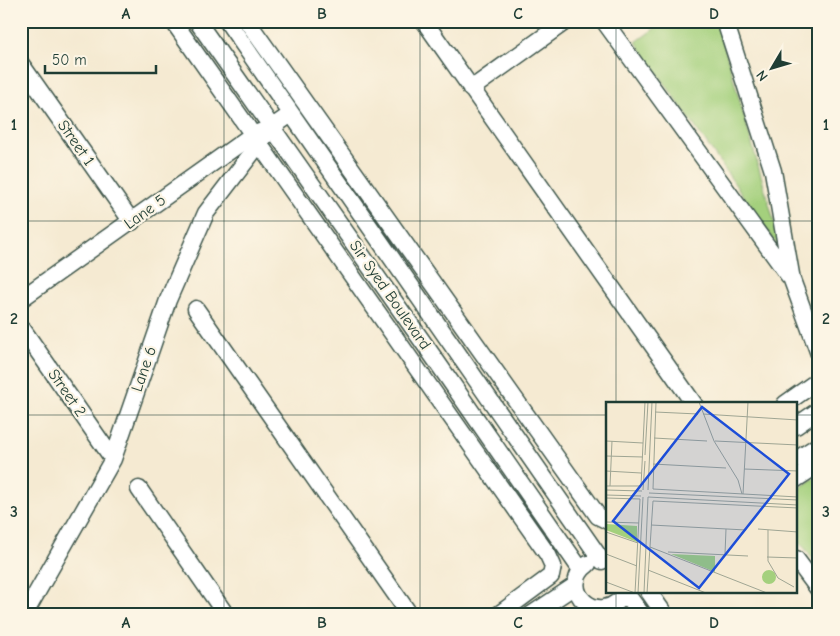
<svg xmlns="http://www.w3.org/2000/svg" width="840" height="636" viewBox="0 0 840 636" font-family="'Comic Neue',sans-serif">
<rect width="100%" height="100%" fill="#fcf5e5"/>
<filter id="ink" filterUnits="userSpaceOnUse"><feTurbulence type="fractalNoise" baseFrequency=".02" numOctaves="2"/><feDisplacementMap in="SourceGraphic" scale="10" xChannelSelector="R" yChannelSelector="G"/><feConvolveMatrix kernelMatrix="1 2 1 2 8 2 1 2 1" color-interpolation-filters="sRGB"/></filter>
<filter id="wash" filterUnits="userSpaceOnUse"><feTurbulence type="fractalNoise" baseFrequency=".0096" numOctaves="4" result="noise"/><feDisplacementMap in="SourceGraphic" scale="20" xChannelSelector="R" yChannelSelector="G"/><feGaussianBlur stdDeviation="1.12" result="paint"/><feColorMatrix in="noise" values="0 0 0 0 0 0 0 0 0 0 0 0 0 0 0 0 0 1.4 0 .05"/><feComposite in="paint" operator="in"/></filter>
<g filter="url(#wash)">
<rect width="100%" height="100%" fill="#f5ead2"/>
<path fill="#a4d07d" stroke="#628658" d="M665,21H717L783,253L636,42Z
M819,474V568L796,536V491Z"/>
</g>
<g filter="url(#ink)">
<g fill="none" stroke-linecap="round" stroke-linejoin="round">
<defs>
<path id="minor" d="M173,21L548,555L553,566L551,576L498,615
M197,21L437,362L581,570
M227,21L602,561
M247,21L598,516L608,521
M424,21L694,404
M604,21L789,276
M725,21L773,171L792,280L819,354
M21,64L132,222
M471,89L566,21
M21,299L252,135L271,128L291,114
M196,309L410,615
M21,327L113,459
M785,404L819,380
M796,426L819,410
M796,460L819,445
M796,479L819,464
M139,489L226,615
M796,559L819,590
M588,564C555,588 600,632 626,592
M649,592L665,615
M626,593L642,615
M24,615L113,459L168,300L206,213L265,136
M531,615L576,585"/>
</defs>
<use href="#minor" stroke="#3f574c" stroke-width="19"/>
<use href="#minor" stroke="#fff" stroke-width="16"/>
</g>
</g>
<path fill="none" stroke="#1f3d34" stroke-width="1" stroke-opacity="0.55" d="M224,21V615M420,21V615M616,21V404M21,221H819M21,415H608M796,415H819M616,592V615"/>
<g text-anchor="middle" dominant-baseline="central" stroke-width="4.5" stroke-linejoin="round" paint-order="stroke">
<g font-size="16" fill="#1f3d34" stroke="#fcf5e5">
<text transform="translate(76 143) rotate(55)">Street 1</text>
<text transform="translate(145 212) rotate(-36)">Lane 5</text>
<text transform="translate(390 295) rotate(55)">Sir Syed Boulevard</text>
<text transform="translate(144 369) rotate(-71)">Lane 6</text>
<text transform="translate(67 393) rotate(55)">Street 2</text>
</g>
</g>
<g transform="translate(606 402)">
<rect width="191" height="191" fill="#f5ead2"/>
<path d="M0,122L31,124V140L0,128ZM65,152L109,154V170ZM156 175a7 7 0 1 1 14 0a7 7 0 1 1-14 0Z" fill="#a4d07d"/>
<path fill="none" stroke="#9fa593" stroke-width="1" d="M50,0L47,87L192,95M93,0L108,39L132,78L136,92M49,10L92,12M97,12L192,18M48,36L101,39M0,39L37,41M109,39L192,43M39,53L42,0M0,54L37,55M47,62L120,66M138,67L192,69M0,69L35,71M0,84H35L39,0M4,84L6,39M0,88L36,89M37,88L39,59M42,88L46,0M43,91L192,98M137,92L142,0M0,93L35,94M42,95L192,103M0,96L34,97L29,191M0,120L33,121M45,123L140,128M152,127L192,130M162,128V159L172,176L188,185M0,130L32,141M44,145L161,191M62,150L142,154M0,152L31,164M119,152L120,127M161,155L192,156M42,168L100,191M0,180L29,191M32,191L37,95M38,191L42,95M41,191L47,99L192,106"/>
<path fill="#1d4ed8" fill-opacity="0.15" stroke="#1d4ed8" stroke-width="2.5" d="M96,5L183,72L93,186L7,119Z"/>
<rect width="191" height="191" fill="none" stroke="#1f3d34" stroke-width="2.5"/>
</g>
<rect width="840" height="636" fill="none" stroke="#fcf5e5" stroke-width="55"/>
<g transform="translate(772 68) rotate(232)" stroke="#fcf5e5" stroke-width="4" paint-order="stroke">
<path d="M0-4L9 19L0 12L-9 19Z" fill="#1f3d34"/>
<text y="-8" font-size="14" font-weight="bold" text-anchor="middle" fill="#1f3d34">N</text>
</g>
<path d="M45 65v8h111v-8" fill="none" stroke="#1f3d34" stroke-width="2.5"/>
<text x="52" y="65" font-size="15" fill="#1f3d34" stroke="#fcf5e5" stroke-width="4" paint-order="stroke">50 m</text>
<rect x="28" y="28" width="784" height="580" fill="none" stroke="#1f3d34" stroke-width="2"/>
<g font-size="16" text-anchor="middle" font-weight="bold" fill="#1f3d34">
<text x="126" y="19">A</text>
<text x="322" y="19">B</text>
<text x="518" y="19">C</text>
<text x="714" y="19">D</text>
<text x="14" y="130">1</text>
<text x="826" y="130">1</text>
<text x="14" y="324">2</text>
<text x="826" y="324">2</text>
<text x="14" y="517">3</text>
<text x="826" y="517">3</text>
<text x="126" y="628">A</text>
<text x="322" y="628">B</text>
<text x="518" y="628">C</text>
<text x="714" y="628">D</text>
</g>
</svg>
